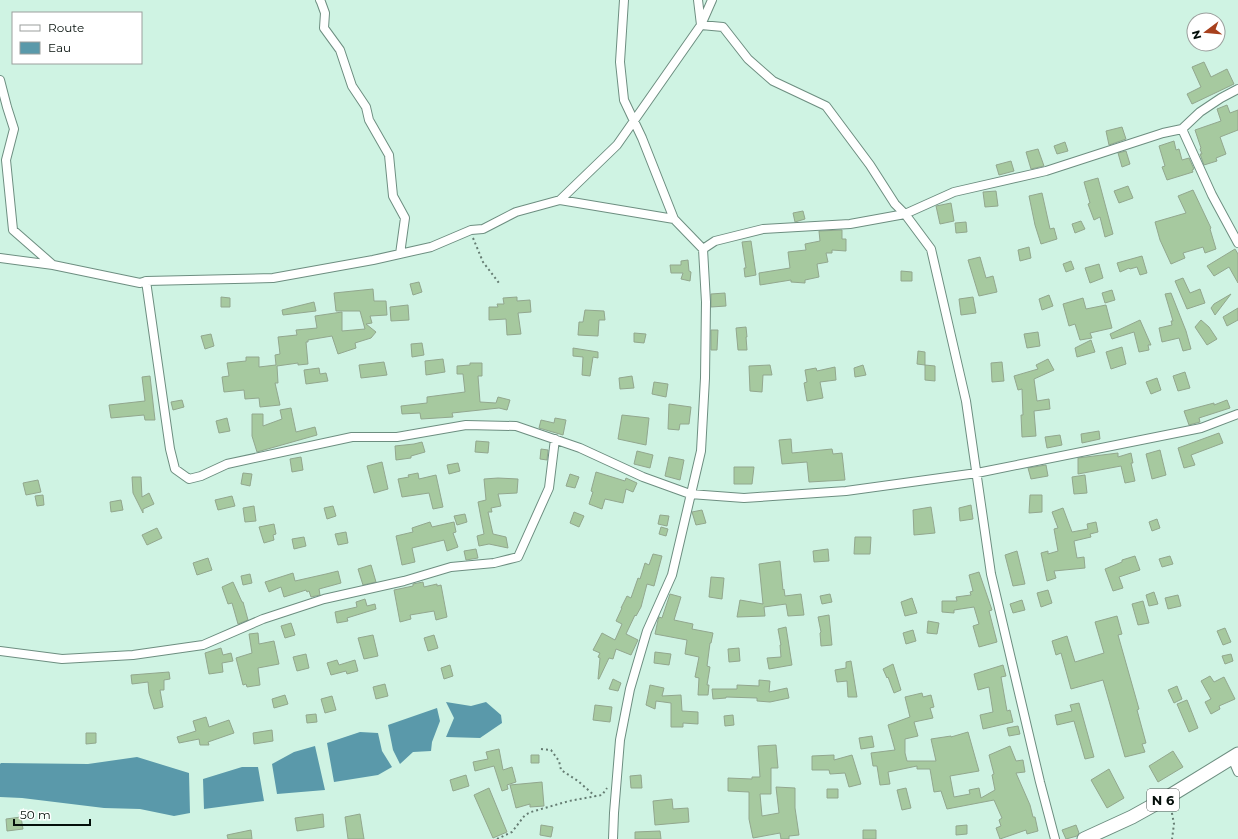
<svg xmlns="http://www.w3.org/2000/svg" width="1238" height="839" viewBox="0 0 1238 839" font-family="Montserrat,sans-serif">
<rect width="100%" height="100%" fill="#cff3e3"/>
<path fill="#5a99aa" d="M446,702L471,706L486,702L501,715L502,723L480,738L446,737L454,718Z
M437,708L440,721L432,742L431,751L413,752L400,764L393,750L388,725Z
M360,732L378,733L382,751L392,767L378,775L334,782L327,743Z
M315,746L325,790L277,794L272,764L294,752Z
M137,757L189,773L190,813L174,816L140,809L104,808L22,798L0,797V764L1,763L88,764Z
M242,767H258L264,801L204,809L203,779Z"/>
<path fill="#a6c99f" stroke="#92a78e" d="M1204,62L1211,77L1227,69L1234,84L1192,104L1187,94L1201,87L1192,67Z
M1227,105L1230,113L1238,110V130L1220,137L1226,154L1216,158L1217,161L1204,165L1200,154H1202L1200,149L1201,148L1195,130L1221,121L1217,109Z
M1122,127L1126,139L1109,145L1106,131Z
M1174,141L1176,150L1179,149L1182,160L1189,158L1194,169L1192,170L1193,172L1167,180L1162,167L1165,166L1159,146Z
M1065,142L1068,151L1057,154L1054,146Z
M1038,149L1044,166L1031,169L1026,152Z
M1126,151L1130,164L1122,167L1118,153Z
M1011,161L1014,171L999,175L996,165Z
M1098,178L1113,234L1105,237L1100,217L1094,220L1088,204L1090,203L1084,182Z
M1128,186L1133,198L1119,203L1114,191Z
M1193,190L1211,228L1210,229L1216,249L1205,253L1203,247L1183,253L1185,258L1171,264L1160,240L1155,222L1186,213L1178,196Z
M996,191L998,206L985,207L983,192Z
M1042,193L1050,229L1054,228L1057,239L1041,244L1035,225L1029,196Z
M951,203L954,221L940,224L936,206Z
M803,211L805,219L795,222L793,213Z
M1081,221L1085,229L1075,233L1072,224Z
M966,222L967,232L956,233L955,223Z
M842,230V239H846V251L832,250V253H826L828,262L817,264L819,277L805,280V283L791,282V280L760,285L759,273L790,268L788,252L806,250L805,244L820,241L819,231Z
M751,241L756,275L745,277L744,268H746L742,242Z
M1029,247L1031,258L1020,261L1018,250Z
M1235,249L1238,254V283L1229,267L1214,276L1207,266Z
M1142,256L1147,273L1140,275L1137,267L1130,269L1129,268L1120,272L1117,263Z
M980,257L986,278L993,276L997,292L979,296L968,260Z
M688,260L689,271L691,272L690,281L681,279L683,273H671L670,265H681V261Z
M1071,261L1074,269L1066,272L1063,264Z
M1099,264L1103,278L1090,283L1085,268Z
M901,271L912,272V281H901Z
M1183,278L1190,293L1200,289L1205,303L1187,309L1175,281Z
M419,282L422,292L413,295L410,284Z
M373,289L374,301H386L387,315L370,316L372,323L366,324L376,332L371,338L355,343L356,348L338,354L332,336L308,340V342H306L308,364L298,365V363L277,366L278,383H275L280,405L260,407L259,398L245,399L244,390L224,392L222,377L229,376L227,363L246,361V357H259V367L276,365L275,355L280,354L278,337L297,335L296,330L317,328L315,316L342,312V331L365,329L360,311H336L334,293Z
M1112,290L1115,300L1105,303L1102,293Z
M725,293L726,306L711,307V294Z
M1171,293L1186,331L1191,349L1183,351L1179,338L1162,342L1159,328L1172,325L1171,321H1173L1165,294Z
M1231,294L1215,315L1211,308L1214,304Z
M1049,295L1053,306L1042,310L1039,299Z
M221,297L230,298V307H221Z
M517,297V301L530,300L531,312L518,313L521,334L507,335L506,319L489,320V307H498L497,304H504L503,298Z
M973,297L976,313L961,315L959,299Z
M1083,298L1086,309L1106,305L1112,328L1090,333L1092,338L1080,340L1075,324L1069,326L1063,304Z
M314,302L316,311L283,315L282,310Z
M408,305L409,320L391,321L390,307Z
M1238,308V320L1227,326L1223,317Z
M585,310L604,311L605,320H599L598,336L578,335L579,322H583Z
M1140,320L1151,345H1148L1149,350L1139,352L1134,332L1112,339L1110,334Z
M1201,320L1209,327L1217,339L1207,345L1195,327Z
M746,327L747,337H746L747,350H738L736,328Z
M711,330H718L717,350H711Z
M1038,332L1040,346L1027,348L1024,334Z
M634,333L646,334L644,343L634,342Z
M211,334L214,346L205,349L201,336Z
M1091,340L1095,352L1077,357L1075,348Z
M422,343L424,355L412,357L411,344Z
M1122,347L1126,364L1111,369L1106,352Z
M573,348L598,352V358L593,357L590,376L582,375L583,357L573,356Z
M918,351L925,352V365L917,364Z
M443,359L445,372L426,375L425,361Z
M1048,359L1054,370L1034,379L1037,401L1049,399L1050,409L1034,411L1036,436L1022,437L1021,415H1023L1022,389L1018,390L1014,376L1038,369L1036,365Z
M384,362L387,375L361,378L359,365Z
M1002,362L1004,381L992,382L991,363Z
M470,363H482V376H478L480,402L496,403L498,397L510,400L507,410L499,408L452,413L453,417L421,419L420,413L402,414L401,406L427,403V397L465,392L463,374H457V366L470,365Z
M770,365L772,375H763L762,392L750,391L749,366Z
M863,365L866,375L855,377L854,368Z
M925,365L935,366V381L925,380Z
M835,367L836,380L820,382L823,398L807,401L804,383L807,382L805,370L816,368L817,371Z
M319,368L320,374L326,373L328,381L306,384L304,370Z
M1185,372L1190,388L1178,391L1173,376Z
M150,376L155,420H145L144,415L111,418L109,405L145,401L142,377Z
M632,376L634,388L620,389L619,378Z
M1157,378L1161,390L1151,394L1146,382Z
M654,382L668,384L666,397L652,394Z
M182,400L184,407L173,410L171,402Z
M1227,400L1230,408L1199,418L1200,422L1189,425L1184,411L1214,403V405Z
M669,404L691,407L689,424H680L679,430L668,429Z
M291,408L296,432L315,427L317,435L257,452L252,436V414H263V426L282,419L280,410Z
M622,415L649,418L646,445L618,439Z
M227,418L230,431L219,433L216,421Z
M555,418L566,420L563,435L539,428L541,420L554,423Z
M1099,431L1100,439L1082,443L1081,434Z
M1219,433L1223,443L1191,455L1195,465L1184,468L1178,448Z
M1060,435L1062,445L1047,448L1045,437Z
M791,439L792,453L832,449L833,454L842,453L845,480L809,482L807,462L782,464L779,440Z
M476,441L489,442L488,453L475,452Z
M422,442L425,452L411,456V458L396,460L395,446L414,444Z
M541,449L548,450L547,460L540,459Z
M1160,450L1166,475L1152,479L1146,454Z
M637,451L653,455L650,468L634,464Z
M1118,453V457L1131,453L1133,463H1131L1135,481L1125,483L1121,466L1078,474V458Z
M301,457L303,470L292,472L290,459Z
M669,457L684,460L680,480L665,476Z
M382,462L388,489L374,493L367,466Z
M458,463L460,471L449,474L447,465Z
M1046,465L1048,476L1031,479L1028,468Z
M734,467H754L752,484H734Z
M596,472L625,481L626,478L637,483L633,492L626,489L623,503L605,499L602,509L589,504L593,492L591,491Z
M243,473L252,474L250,486L241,484Z
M418,473L419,479L436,475L443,507L433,509L429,493L402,497L398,479L409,477L408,475Z
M570,474L579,477L575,488L566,486Z
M1085,475L1087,493L1074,494L1072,477Z
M132,477H141L142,497L149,493L154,504L143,509V513L133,493Z
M498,478L518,479L517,493L498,494L501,506L491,508L492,512H488L493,534L506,537L508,548L489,544L479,546L477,536L484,534L478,502L486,500L484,479Z
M38,480L41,492L26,495L23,483Z
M43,495L44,505L37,506L35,496Z
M1030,495H1042V512L1029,513Z
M232,496L235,506L218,510L215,500Z
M121,500L123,510L111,512L110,502Z
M971,505L973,519L960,521L959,508Z
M254,506L256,521L245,522L243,508Z
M333,506L336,516L327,519L324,508Z
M931,507L935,533L914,535L913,510Z
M1063,508L1072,532L1088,529L1087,524L1096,522L1098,532L1090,534L1091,537L1074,541L1077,558L1084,557L1085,568L1054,571L1056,578L1047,581L1041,553L1048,551V554L1058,551L1054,529L1058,528L1052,512Z
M702,510L706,523L696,525L692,512Z
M574,512L584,516L579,527L570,523Z
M465,514L467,522L457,525L454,516Z
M660,515L669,516L667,526L658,524Z
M1157,519L1160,528L1152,531L1149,522Z
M430,522L432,527L454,522L456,532L453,533L458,547L447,551L444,540L412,548L415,562L402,565L396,536L413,532L412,528Z
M274,524L276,534L273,535L274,540L264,543L259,527Z
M661,527L668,529L666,536L659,534Z
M157,528L162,538L147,545L142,535Z
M346,532L348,543L338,545L335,534Z
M304,537L306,546L294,549L292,539Z
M855,537H871L870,554H854Z
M476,549L478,558L466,560L464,551Z
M828,549L829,561L814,562L813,551Z
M1017,551L1025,584L1013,586L1005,555Z
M653,554L662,556L654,586L647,584L641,607L636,616L635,615L626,634L638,640L631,655L616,649L613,659L609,658L599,679H598L600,658L598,657L600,653L593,650L602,633L615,640L622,624L616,621L622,608H621L627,596L631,598L638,578L640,579L645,563L649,565Z
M1135,556L1140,570L1119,577L1123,588L1113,591L1105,569L1122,562V560Z
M1170,556L1173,564L1162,567L1159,559Z
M208,558L212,570L197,575L193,563Z
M780,561L783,590L784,589L785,596L801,594L804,615L788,616L786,604L764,607L765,616L737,617L740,600L763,604L759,564Z
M371,565L376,582L363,585L358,569Z
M338,571L341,583L319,589L320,595L311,597L309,591L307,592L306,590L284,597L281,587L269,592L265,582L293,573L295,581L326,574Z
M979,572L992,610L989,611L997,642L979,647L973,626L979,624L974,607L954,610V613L942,612V601H957L956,597L971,595L970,592L973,591L969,575Z
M250,574L252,583L243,585L241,576Z
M711,577L724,578L722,599L709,597Z
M233,582L242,602H243L248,620L238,624L232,603L228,604L222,587Z
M423,582L424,587L437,584V586L441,585L447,617L436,620L434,611L410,615L411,619L400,622L394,590L413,586V584Z
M1048,590L1052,603L1041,607L1037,593Z
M1154,592L1158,604L1149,606L1146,595Z
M670,594L681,597L674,620L693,624L692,629L713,633L711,643H710L707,666L710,667L707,685H709L708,695H698L699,678L695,677L699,657L685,654L687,640L655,634L658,620L659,617L662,618Z
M830,594L832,602L822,604L820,596Z
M1178,595L1181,606L1168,609L1165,598Z
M912,598L917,613L905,616L901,602Z
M365,599L367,606L375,604L376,609L347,618L348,621L337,623L335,612L357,607L356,602Z
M1022,600L1025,610L1013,613L1010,604Z
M1143,601L1149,623L1138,625L1132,604Z
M829,615L832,645L821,646L820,633L821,632L818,617Z
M1117,616L1122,634L1118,635L1139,709L1137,710L1146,743L1142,744L1145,752L1125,757L1103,680L1071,689L1061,653L1056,655L1052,641L1067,636L1075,662L1104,653L1095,622Z
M928,621L939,623L937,634L927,633Z
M291,623L295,635L285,638L281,626Z
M786,627L792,665L769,669L767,658L781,657L780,645H781L778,629Z
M1225,628L1231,642L1223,645L1217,631Z
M913,630L916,641L906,644L903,633Z
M258,633L259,644L274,641L279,664L258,668L260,685L247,687L246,684L243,685L236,658L252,653L249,634Z
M373,635L378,656L364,659L358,638Z
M434,635L438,648L428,651L424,638Z
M221,648L223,655L231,653L233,661L222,663L223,672L209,674L205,653Z
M739,648L740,661L729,662L728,649Z
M655,652L671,654L669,665L654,663Z
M306,654L309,668L297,671L293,657Z
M1231,654L1233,661L1225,664L1222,656Z
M337,660L339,665L355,660L358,671L347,674L346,671L331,675L327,663Z
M851,661L857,697H848L847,681L837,682L835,670L846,668V662Z
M893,664L901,690L894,693L888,677L887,678L883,669Z
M450,665L453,676L444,679L441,668Z
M1003,665L1006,676L1001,677L1007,711L1010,710L1013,722L983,729L980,715L993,712L989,687L978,690L974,674Z
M169,672L170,679L164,680V690H160L163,707L154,709L149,693L148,682L132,684L131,675Z
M1210,676L1214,682L1224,677L1235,699L1219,706L1220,709L1211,714L1205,702L1211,699L1201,681Z
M613,679L621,683L618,691L609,689Z
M759,680L770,681L769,692L787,688L789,698L770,702L757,701V698L726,697V698L713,699L712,689H737V685L759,686Z
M385,684L388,696L376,699L373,687Z
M650,685L664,688L662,696L681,695L682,711L698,712V724L683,723V727H671V703L656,701L655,709L646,705Z
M1177,686L1182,699L1174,703L1168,690Z
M922,693L923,697L931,695L934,707L930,708L933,718L914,722L918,736L905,739V753L907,761H936L931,739L951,736V737L968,732L979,771L950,776L954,797L970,794L969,790L979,788L981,798L995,790L992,775L994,774L989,755L1010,746L1016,761L1023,760L1025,772L1016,773L1030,805L1033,817H1035L1038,831L1027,834L1026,830L1000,839L996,828L1001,826L999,820L1002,818L994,800L947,809L941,791L934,792L930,769H917V766L888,772L890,784L880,785L877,766H873L871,753L895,750L888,725L910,717L905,697Z
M285,695L288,704L274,708L272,699Z
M332,696L336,710L325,713L321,699Z
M1187,700L1198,728L1189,732L1177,704Z
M1079,703L1094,757L1085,759L1074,721L1057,725L1055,715L1072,711L1070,705Z
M595,705L612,707L610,722L593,720Z
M316,714L317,722L307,723L306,715Z
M733,715L734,725L725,726L724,716Z
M206,717L209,727L229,720L234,733L208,742L209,745H200L199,739L179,743L177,737L196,731L193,721Z
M1018,726L1020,734L1009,736L1007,728Z
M272,730L273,741L254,744L253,733Z
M86,733H96V743L86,744Z
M872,736L874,747L861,749L859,738Z
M776,745L778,768H771V794H760L762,816L779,813L776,787L795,788V808L799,835L789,836V839H781L780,833L753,838L749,819V792L728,791V778L752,779V777H760L758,746Z
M499,749L503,770L512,767L516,782L507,785L508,789L502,791L494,766L475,771L473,762L488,759L486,752Z
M1173,751L1183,767L1158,782L1149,766Z
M531,755H539V763H531Z
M834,755V760L852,755L861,784L849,787L845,773L830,774L829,770H812V756Z
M1109,769L1124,798L1107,808L1091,780Z
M466,775L469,786L453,791L450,780Z
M641,775L642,788H631L630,776Z
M542,782L544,806L530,807V804L516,808L510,785Z
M489,788L507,832L493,838L474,795Z
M906,788L911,808L902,810L897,790Z
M827,789H838V798H827Z
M672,799L673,809L688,808L689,822L655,825L653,801Z
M323,814L324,827L297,831L295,818Z
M360,814L364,839H348L345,817Z
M21,817L23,829L7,831L6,819Z
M541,825L553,827L551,837L540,835Z
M967,825V834L956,835V826Z
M1076,825L1079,833L1077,836L1066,839L1062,830Z
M251,830L252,839H228L227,835Z
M863,830H876V839H863Z
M660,831L661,839H635V832Z"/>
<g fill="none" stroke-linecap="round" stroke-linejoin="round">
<defs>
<path id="street" d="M320,0L321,2L325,13L324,28L340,50L352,86L366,107L369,120L389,155L393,196L405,218L400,254
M624,0L620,62L624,100L642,138L674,219
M698,0L701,25L723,27L748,59L773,81L826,106L870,165L895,204L905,214L931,249L966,401L991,574L1040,782L1055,839
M0,80L7,107L14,129L6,160L13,230L53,265L140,283L146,281
M1238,89L1221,98L1200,112L1182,129L1163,133L1046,171L954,192L905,214L850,224L763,229L715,241L703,249L674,219L560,200L516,212L483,229L471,230L431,247L373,260L273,278L146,281L170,449L175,469L189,479L201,476L227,464L352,437H397L466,425L516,426L580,448L643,477L690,494L744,498L846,491L977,473L1201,428L1238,414
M1182,129L1212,195L1238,243
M560,200L617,145L701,25L712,0
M0,258L53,265
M0,651L62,659L133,655L203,645L263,619L324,599L404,581L451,567L494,563L518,557L549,488L555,439
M1232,758L1238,772
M613,839L614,813L620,740L630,689L647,631L672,575L701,451L705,378L706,302L703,249"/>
<path id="primary" d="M1084,839L1132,817L1168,797L1238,754"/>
</defs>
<use href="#street" stroke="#6d8e80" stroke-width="10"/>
<use href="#primary" stroke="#6d8e80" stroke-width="15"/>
<path stroke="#657c72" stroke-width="2" stroke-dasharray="2 3" stroke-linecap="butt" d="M473,238L483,262L499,283
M541,749L551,750L559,761L561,770L578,781L595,796
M1171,808L1174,824L1172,839
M497,839L512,832L525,815L531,812L569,801L602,795L607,788"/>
<use href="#street" stroke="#fff" stroke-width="8"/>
<use href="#primary" stroke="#fff" stroke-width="13"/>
</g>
<g text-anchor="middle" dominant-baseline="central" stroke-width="4" stroke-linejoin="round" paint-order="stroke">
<rect fill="#fff" stroke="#4f5754" stroke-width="1" x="1147" y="789" width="32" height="22" rx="3"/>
<g font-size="13" font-weight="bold" fill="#040f0a">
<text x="1163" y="800">N 6</text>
</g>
</g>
<rect x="12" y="12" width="130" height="52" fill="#ffffff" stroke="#9b9f9d"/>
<rect x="20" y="25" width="20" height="6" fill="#ffffff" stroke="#9b9f9d"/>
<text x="48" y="32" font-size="12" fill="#040f0a">Route</text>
<rect x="20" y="42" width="20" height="12" fill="#5a99aa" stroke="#9b9f9d"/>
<text x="48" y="52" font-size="12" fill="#040f0a">Eau</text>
<g transform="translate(1206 32) rotate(254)"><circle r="19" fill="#ffffff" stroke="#9b9f9d"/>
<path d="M0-3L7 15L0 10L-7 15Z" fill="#a7401d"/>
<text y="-6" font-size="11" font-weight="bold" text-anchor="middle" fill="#040f0a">N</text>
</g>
<path d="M14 819v6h76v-6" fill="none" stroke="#040f0a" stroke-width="2"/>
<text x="20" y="819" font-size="12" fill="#040f0a" stroke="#ffffff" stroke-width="3" paint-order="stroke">50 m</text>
</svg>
